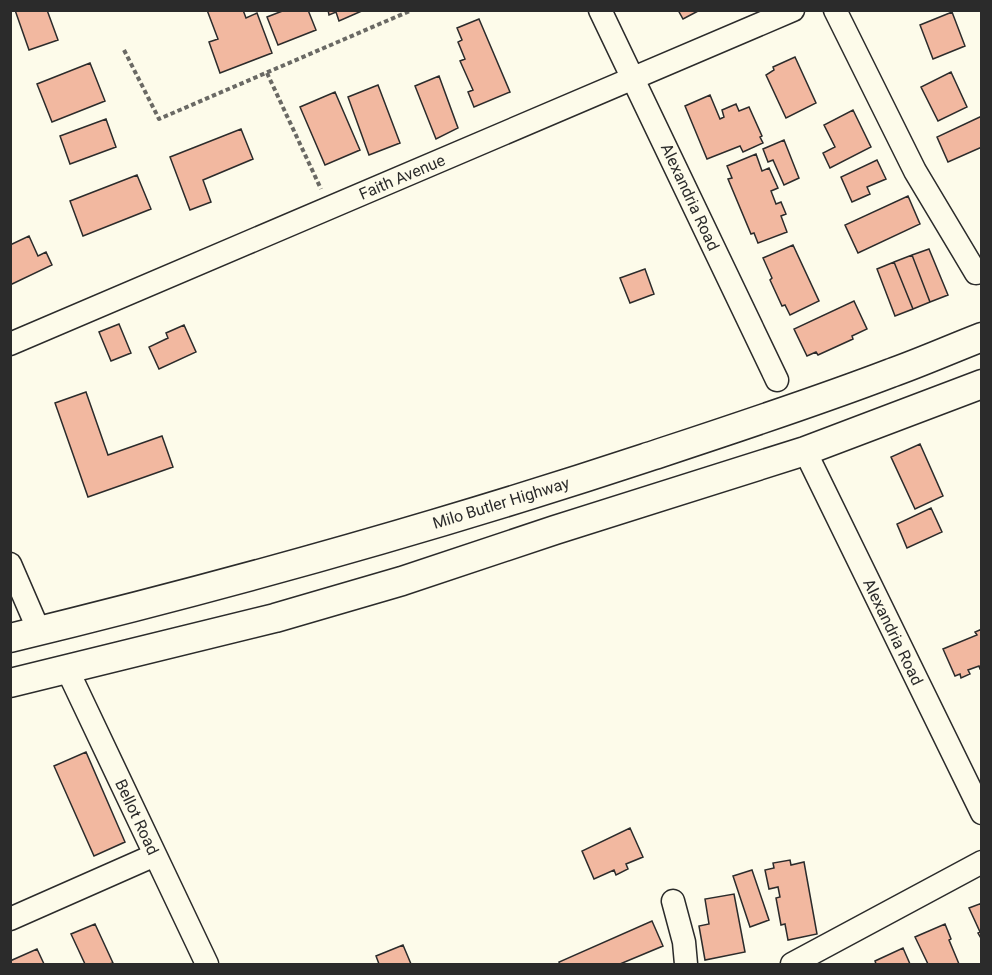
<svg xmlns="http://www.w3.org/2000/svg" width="992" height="975" viewBox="0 0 992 975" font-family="Roboto,sans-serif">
<rect width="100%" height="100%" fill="#fdfbea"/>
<path fill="#f2b8a0" stroke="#2b2b2b" stroke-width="1.5" d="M15,10H47L58,40L29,50Z
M207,10H243L246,18L257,13L272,53L220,73L209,42L218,39Z
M285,10H308L316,30L278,45L267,17Z
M328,10H364L339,21L336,12L329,15Z
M678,10H700L683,19Z
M952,12L965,46L933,59L920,25Z
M479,19L510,92L474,107L468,92L473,90L460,61L465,59L458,42L462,40L457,28Z
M795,57L816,103L786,118L766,75L774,70L773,67Z
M90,63L105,101L52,122L37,84Z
M951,72L967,107L938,121L921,87Z
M439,76L458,128L436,139L415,86Z
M378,85L400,143L369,155L348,97Z
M335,92L360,150L325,165L300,107Z
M710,95L720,119L724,117L722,110L736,104L739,111L749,107L762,136L760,137L763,143L743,152L740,146L707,159L685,106Z
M853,110L871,147L830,168L823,153L835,147L824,125Z
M982,116V147L948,162L937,137Z
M106,119L116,147L70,164L60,136Z
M241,129L253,159L203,180L211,202L190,210L170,157Z
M784,140L799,178L784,185L773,160L768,162L763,149Z
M756,154L762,171L769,168L778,188L771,191L776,204L781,202L786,214L781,216L787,232L758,243L754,233L751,234L728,179L732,178L727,166Z
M877,160L886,179L867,187L870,194L852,202L841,177Z
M137,175L151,209L83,236L70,201Z
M908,196L920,224L858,253L845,225Z
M29,236L38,256L46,252L52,265L10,285V245Z
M793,245L819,301L790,315L785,305L782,306L770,280L772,278L763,258Z
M929,249L948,295L930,302L912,255Z
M912,255L930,302L913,309L894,262Z
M894,262L913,309L895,316L877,269Z
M645,269L654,294L630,303L620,278Z
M854,301L867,329L852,336L853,339L818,355L816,352L807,356L794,329Z
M119,324L131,353L111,361L99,332Z
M184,325L196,352L159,369L149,347L168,338L166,333Z
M86,392L108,455L162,436L173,467L88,497L55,403Z
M920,444L943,496L915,509L891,457Z
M931,508L942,532L907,548L897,524Z
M982,629V668L980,669L979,666L968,670L970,674L961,678L960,674L955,676L943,649L977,635L975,632Z
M86,752L125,842L94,856L54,766Z
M630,828L643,857L626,864L628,869L616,875L614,870L594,879L582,851Z
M790,860L791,865L804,862L817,934L788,940L785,924L781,925L776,898L780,897L778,887L769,889L765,870L774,868L773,863Z
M752,870L769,920L750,927L733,876Z
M734,894L745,952L705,960L699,926L709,924L705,899Z
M982,903V940L978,933L980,932L969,908Z
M652,921L663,946L620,964H560L559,962Z
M95,924L113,963L109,964H85L71,934Z
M945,924L951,939L949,940L959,964H928L915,937Z
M403,945L411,964H379L376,956Z
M903,948L910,964H876L875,961Z
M37,949L44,964H11L10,961Z"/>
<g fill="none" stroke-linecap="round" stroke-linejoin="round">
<defs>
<path id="minor" d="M600,10L777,380
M835,10L915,171L976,273
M10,344L793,10
M805,451L982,813
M10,564L39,631
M67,669L207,964
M673,901L684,942L686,964
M10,919L155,855
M792,964L982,862"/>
<path id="major" d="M10,638C224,586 436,527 645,458C727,431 810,404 891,373C922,362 951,349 982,337
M10,683L275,618L402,581L555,530L805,451L982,384"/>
</defs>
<use href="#minor" stroke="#2b2b2b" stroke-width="25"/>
<use href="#major" stroke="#2b2b2b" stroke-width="31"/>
<path stroke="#6a6964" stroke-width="4" stroke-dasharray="4.5 3" stroke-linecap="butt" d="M124,50L159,119L412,10
M267,73L321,189"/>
<use href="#minor" stroke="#fdfbea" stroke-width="22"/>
<use href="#major" stroke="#fdfbea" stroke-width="28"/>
</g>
<g text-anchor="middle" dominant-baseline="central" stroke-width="4.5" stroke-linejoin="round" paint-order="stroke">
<g font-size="16" fill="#2b2b2b" stroke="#fdfbea">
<text transform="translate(402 177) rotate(-23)">Faith Avenue</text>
<text transform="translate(690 197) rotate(65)">Alexandria Road</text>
<text transform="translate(501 503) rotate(-17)">Milo Butler Highway</text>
<text transform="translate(893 632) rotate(64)">Alexandria Road</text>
<text transform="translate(137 817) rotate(65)">Bellot Road</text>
</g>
</g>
<rect width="992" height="975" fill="none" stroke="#2b2b2b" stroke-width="24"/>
</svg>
